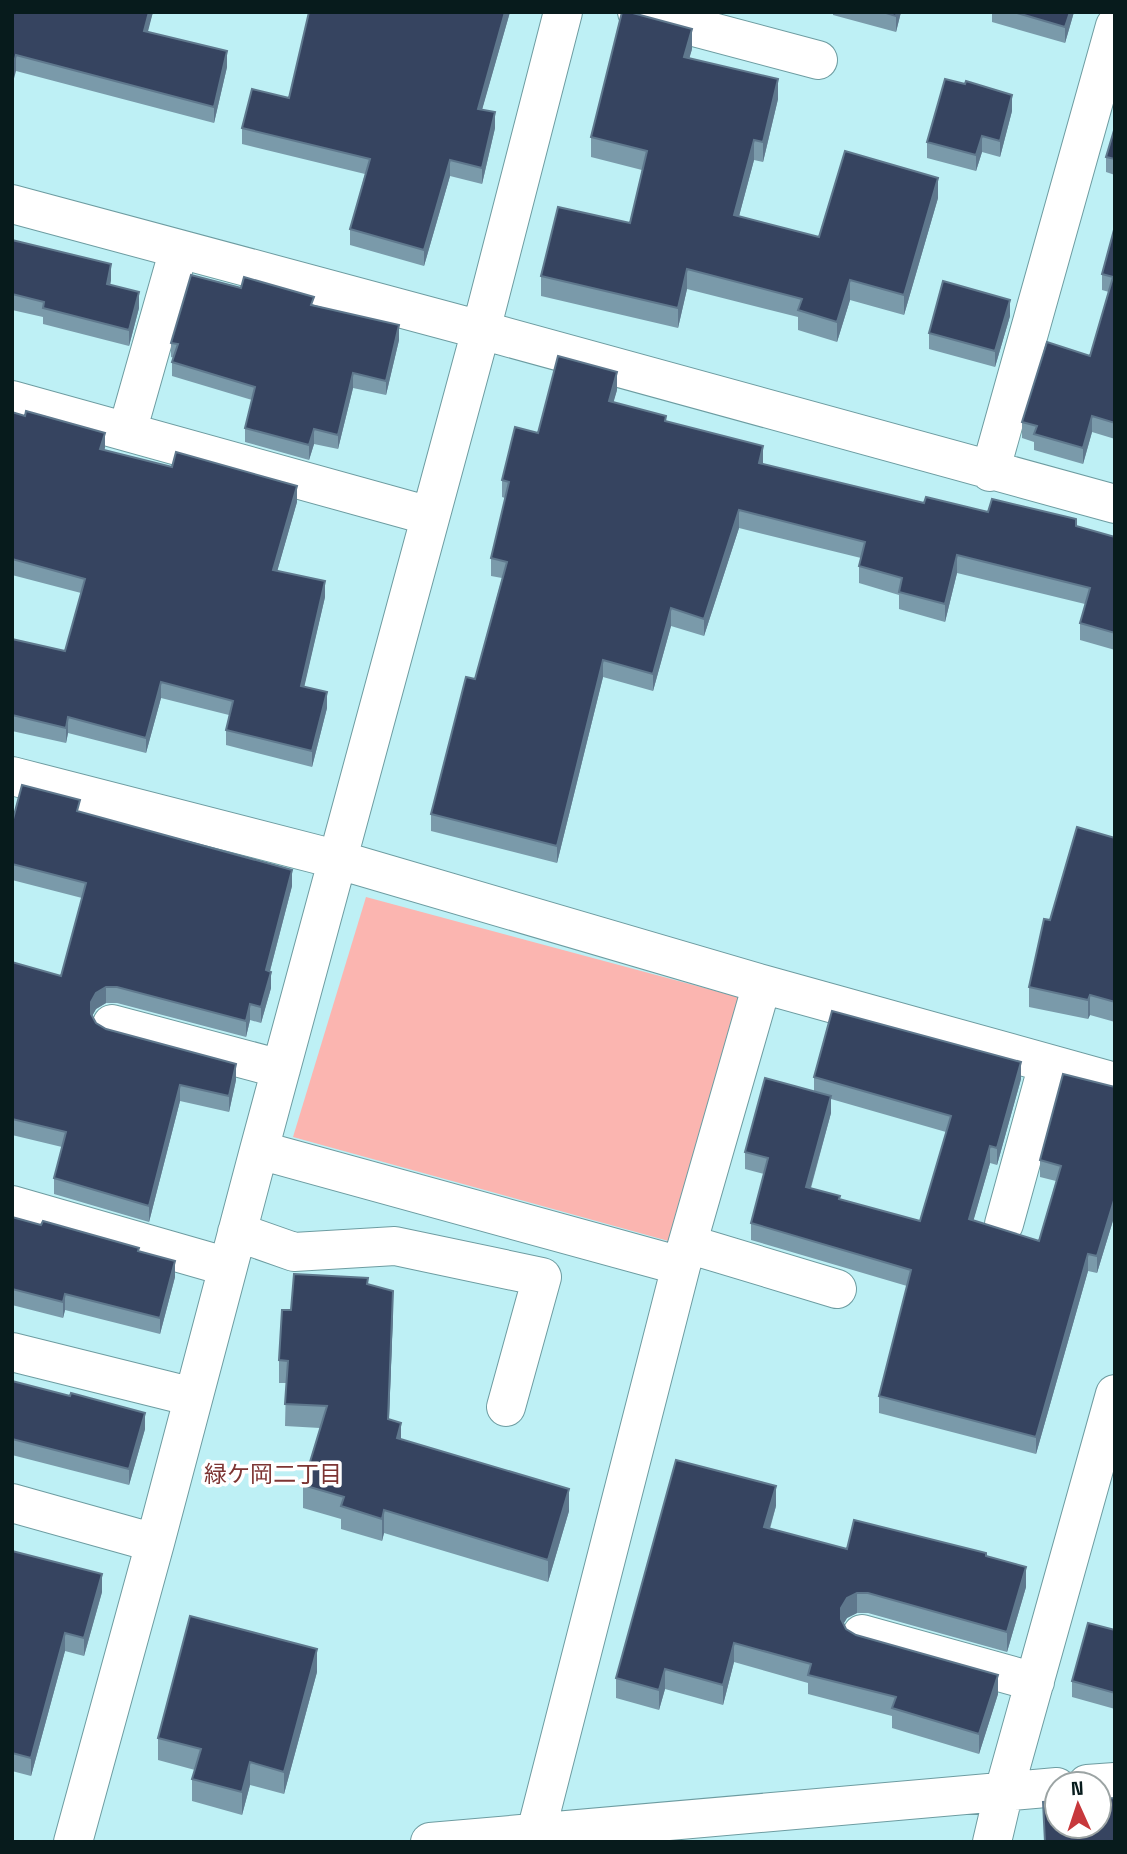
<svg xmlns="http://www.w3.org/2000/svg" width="1127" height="1854" viewBox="0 0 1127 1854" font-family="'Space Grotesk','Noto Sans JP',sans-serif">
<rect width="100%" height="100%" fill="#bef0f5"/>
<path fill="#fbb5b0" d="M366,897L742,998L672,1242L293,1137Z"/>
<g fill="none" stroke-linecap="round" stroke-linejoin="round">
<defs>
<path id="minor" d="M637,12L818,60
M12,204L481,330L1115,504
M12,400L430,516
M127,432L179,249
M990,472L1115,26
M12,776L339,860L762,984L1115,1082
M112,1024L281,1069
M259,1150L681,1266
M12,1205L228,1267
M1004,1224L1048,1064
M237,1232L294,1252L395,1246L542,1277L506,1407
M688,1244L837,1289
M12,1352L193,1397
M12,1503L155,1543
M862,1634L1035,1682
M1087,1784L1115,1782
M536,1832L681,1266L762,984
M73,1842L155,1543L259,1150L481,330L563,12
M430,1842L1057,1787
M992,1842L1004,1791L1115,1394"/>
</defs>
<use href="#minor" stroke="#6d9ca1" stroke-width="40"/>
<use href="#minor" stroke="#fff" stroke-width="38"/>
</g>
<path fill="#7a9aaa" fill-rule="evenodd" d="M12,12H153L147,32L227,67L214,123L16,71Z
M309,12H510L482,109L495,128L482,184L450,176L424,266L350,245V229L365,174L242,144V128L289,98Z
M833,12H901L896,32L833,15Z
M992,12H1074L1065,43L992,22Z
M692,49L689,58L778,99L763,162L754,160L739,216L819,237L938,198L904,315L850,300L837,342L798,330V317L687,289L678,328L541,296V276L630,223L642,170L591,157V137Z
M1012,111L1000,157L982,152L976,171L927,158V142Z
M1115,127V175L1106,172V157Z
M1115,226V439L1092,432L1083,464L1034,450V442L1022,438V422L1090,356L1109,292L1102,290V274Z
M12,240L111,280L110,285L139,308L129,346L43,324V317L12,310Z
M241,288L314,305L399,340L386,395L353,388L338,449L314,444L309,460L245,442V428L252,400L172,376V362L174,358L171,357V343Z
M1010,316L995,367L929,349V333Z
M617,390L613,402L666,422L763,464L924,503L1076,526L1115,537V650L1080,640V623L1085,604L957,573L945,622L899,609V595L859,583V566L861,558L739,528L704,636L671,626L653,691L603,677L557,863L431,831V814L475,679L502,578L491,576V558L505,498L502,497V480L538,433Z
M12,412L104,450L297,502L277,571L325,597L304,686L327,708L312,767L226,745V730L229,715L161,698L146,753L68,733L66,743L12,731V639L65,651L81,593L12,575Z
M80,812L292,886L270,971L271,988L261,1023L250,1020L246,1037L117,1003H106L96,1009L92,1016L96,1023L106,1029L236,1080L229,1112L180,1101L149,1222L54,1194V1178L62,1147L12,1135V962L61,976L82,898L12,880V823Z
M1115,838V1022L1090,1015L1088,1019L1029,1007V987L1050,920Z
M814,1077L1021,1079L997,1165L990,1163L973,1221L1039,1241L1056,1181L1040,1177V1160L1115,1087V1214L1097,1273L1088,1271L1036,1454L879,1413V1396L907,1286L751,1240V1223L764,1174L745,1169V1152L814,1092ZM831,1099L946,1132L920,1221L840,1199L811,1188L831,1113Z
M12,1217L139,1252L175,1277L160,1334L65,1310L63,1318L12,1305Z
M368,1284L393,1313L389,1419L401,1440L569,1511L548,1582L384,1533L382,1541L341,1529V1519L303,1508V1485L320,1428L285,1426L286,1383H279V1360L291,1310Z
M12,1381L145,1429L129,1485L12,1455Z
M776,1506L770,1529L847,1549L986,1556L1026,1587L1007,1652L868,1613H857L847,1618L843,1624L846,1629L856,1635L998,1694L979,1754L892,1728V1716L808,1694V1683L734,1662L723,1705L665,1689L659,1710L616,1698V1678Z
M12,1551L102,1592L84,1656L65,1651L31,1776L12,1771Z
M1115,1630V1709L1072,1697V1681Z
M317,1672L284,1794L250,1785L242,1815L192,1801V1779L195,1770L158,1760V1738Z"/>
<path fill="#5f788d" d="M149,12H153L144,47V31Z
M505,12H510L478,124V109Z
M897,12H901L896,32V16Z
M1070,12H1074L1065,43V27Z
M692,29V49L684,77V57Z
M227,51V67L214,123V107Z
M16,55V71L12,86V70Z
M778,79V99L763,162V142Z
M1012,95V111L1000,157V141Z
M495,112V128L482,184V168Z
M982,136V152L976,171V155Z
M754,140V160L734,235V215Z
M450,160V176L424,266V250Z
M938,178V198L904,315V295Z
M111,264V280L107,300V284Z
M687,269V289L678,328V308Z
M850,280V300L837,342V322Z
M139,292V308L129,346V330Z
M1010,300V316L995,367V351Z
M399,325V340L386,395V381Z
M617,372V390L609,418V401Z
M353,373V388L338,449V435Z
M1092,416V432L1083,464V448Z
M314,429V444L309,460V445Z
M105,433V448L100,464V449Z
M763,446V463L759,481V463Z
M297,486V502L273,586V570Z
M739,510V528L704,636V619Z
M957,555V573L945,622V604Z
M325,581V597L301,701V686Z
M671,608V626L653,691V674Z
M603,660V677L557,863V846Z
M161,682V698L146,753V738Z
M327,692V708L312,767V751Z
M68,717V733L66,743V728Z
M292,870V886L266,986V970Z
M271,972V988L261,1023V1007Z
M106,987V1003L96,1009L91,1018V1002L96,993Z
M1090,995V1015L1088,1019V1000Z
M250,1004V1020L246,1037V1021Z
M1021,1062V1079L997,1165V1148Z
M236,1064V1080L229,1112V1096Z
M180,1085V1101L149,1222V1206Z
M831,1096V1113L806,1204V1187Z
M990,1146V1163L969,1236V1219Z
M1115,1197V1214L1097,1273V1256Z
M1088,1254V1271L1036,1454V1437Z
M175,1261V1277L160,1334V1318Z
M393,1291V1313L388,1442V1419Z
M65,1294V1310L63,1318V1302Z
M145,1413V1429L129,1485V1469Z
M401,1423V1446L397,1438Z
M776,1486V1506L764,1547V1527Z
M569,1489V1511L548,1582V1560Z
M384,1510V1533L382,1541V1519Z
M1026,1567V1587L1007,1652V1632Z
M102,1574V1592L84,1656V1638Z
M857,1593V1613L847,1618L841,1628V1608L847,1598Z
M65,1633V1651L31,1776V1758Z
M734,1643V1662L723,1705V1685Z
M317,1649V1672L284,1794V1772Z
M665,1669V1689L659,1710V1690Z
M998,1675V1694L979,1754V1734Z
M250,1762V1785L242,1815V1792Z"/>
<path fill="#364460" stroke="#5f788d" stroke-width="2" d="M12,12H149L144,31L227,51L214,107L16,55L12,70Z
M309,12H505L478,109L495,112L482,168L450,160L424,250L350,229L370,159L242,128L252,89L289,98Z
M622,12H629L692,29L684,57L778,79L763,142L754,140L734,215L819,237L845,151L938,178L904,295L850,280L837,322L798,310L802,299L687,269L678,308L541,276L558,207L630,223L647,151L591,137Z
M883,12H897L896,16Z
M1014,12H1070L1065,27Z
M945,79L965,84L966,81L1012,95L1000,141L982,136L976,155L927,142Z
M1115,127V159L1106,157Z
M1115,226V423L1092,416L1083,448L1034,434L1037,426L1022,422L1047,342L1090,356L1113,277L1102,274Z
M12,240L111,264L107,284L139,292L129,330L43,308L44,302L12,294Z
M191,275L241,288L244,277L314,297L311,305L399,325L386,381L353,373L338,435L314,429L309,445L245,428L255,387L172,362L178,344L171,343Z
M943,281L1010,300L995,351L929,333Z
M558,356L617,372L609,401L666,416L665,421L763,446L759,463L924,503L926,497L988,512L992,499L1076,519V526L1115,537V633L1080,623L1090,588L957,555L945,604L899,592L902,578L859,566L865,542L739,510L704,619L671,608L653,674L603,660L557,846L431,814L466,677L475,679L507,562L491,558L509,482L502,480L515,427L538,433Z
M26,411L105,433L100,449L172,467L176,452L297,486L273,570L325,581L301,686L327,692L312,751L226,730L233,701L161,682L146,738L68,717L66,728L12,715V639L65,651L85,579L12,559V412L25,416Z
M22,785L80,800L77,811L292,870L266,970L271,972L261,1007L250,1004L246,1021L117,987H106L96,993L91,1002V1014L96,1023L106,1029L236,1064L229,1096L180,1085L149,1206L54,1178L66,1132L12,1119V962L61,976L86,883L12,864V823Z
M1077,827L1115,838V1002L1090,995L1088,1000L1029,987L1044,919L1050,920Z
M832,1011L1021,1062L997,1148L990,1146L969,1219L1039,1241L1061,1166L1040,1160L1063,1074L1115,1087V1197L1097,1256L1088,1254L1036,1437L879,1396L911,1270L751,1223L768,1158L745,1152L765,1078L831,1096L806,1187L840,1196L839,1199L920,1221L951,1116L814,1077Z
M12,1217L41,1225L43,1221L139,1248L138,1251L175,1261L160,1318L65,1294L63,1302L12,1289Z
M294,1274L368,1278L367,1284L393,1291L388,1419L401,1423L397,1438L569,1489L548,1560L384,1510L382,1519L341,1506L344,1497L303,1485L327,1406L285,1404L288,1361L279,1360L282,1310H291Z
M12,1381L70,1396L71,1393L145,1413L129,1469L12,1439Z
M676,1460L776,1486L764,1527L847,1549L854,1520L986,1553V1556L1026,1567L1007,1632L868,1593H857L847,1598L841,1608V1619L846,1629L856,1635L998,1675L979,1734L892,1708L896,1697L808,1675L811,1664L734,1643L723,1685L665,1669L659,1690L616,1678Z
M12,1551L102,1574L84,1638L65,1633L31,1758L12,1753Z
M190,1616L317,1649L284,1772L250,1762L242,1792L192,1779L201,1749L158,1738Z
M1088,1623L1115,1630V1693L1072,1681Z
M1115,1798V1842H1045L1043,1802L1057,1801V1826H1099V1799Z"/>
<g text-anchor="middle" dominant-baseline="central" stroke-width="7" stroke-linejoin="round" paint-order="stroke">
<g font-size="23" fill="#7d3533" stroke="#fff">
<text x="273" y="1474">緑ケ岡二丁目</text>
</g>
</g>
<rect width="1127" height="1854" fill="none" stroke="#071b1c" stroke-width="28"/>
<g transform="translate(1078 1805) rotate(357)"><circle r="33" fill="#ffffff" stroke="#9ca4a4" stroke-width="2"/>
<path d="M0-5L12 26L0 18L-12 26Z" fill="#c7383c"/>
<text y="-10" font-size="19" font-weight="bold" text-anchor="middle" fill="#071b1c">N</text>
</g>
</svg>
